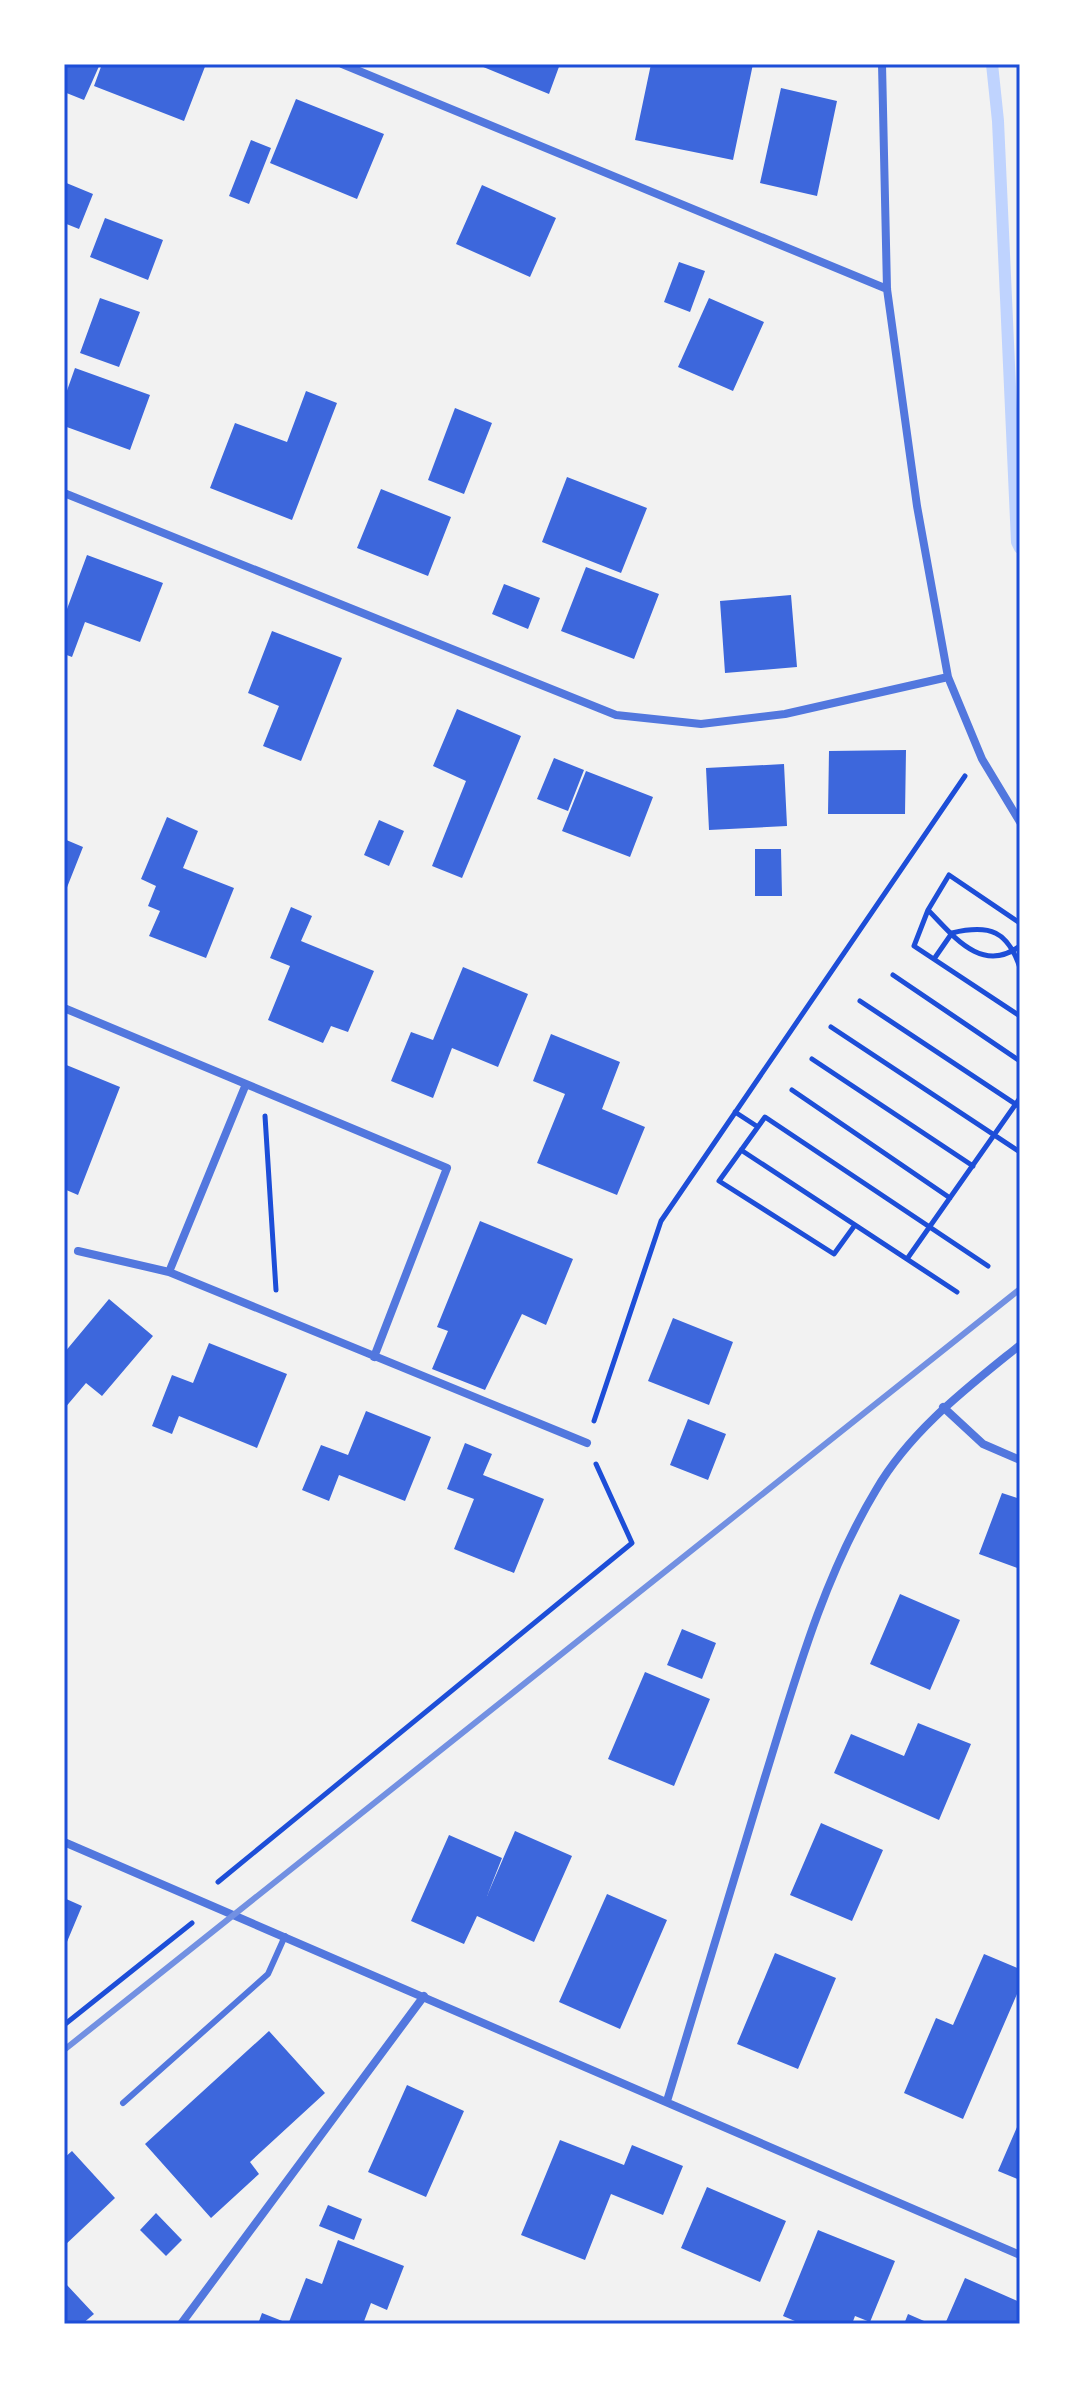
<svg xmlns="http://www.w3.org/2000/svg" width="1084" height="2388" viewBox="0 0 1084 2388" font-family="Rubik,sans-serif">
<rect width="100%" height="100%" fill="#f2f2f2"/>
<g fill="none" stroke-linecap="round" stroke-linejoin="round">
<path stroke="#bfd3fe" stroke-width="12" d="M992,64L998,121L1017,542L1020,548"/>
</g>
<path fill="#3d67dc" d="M64,64H100L84,100L64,92Z
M102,64H206L184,121L94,86Z
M476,64H560L549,94Z
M651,64H753L733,160L635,140Z
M781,88L837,101L817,196L760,183Z
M296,99L384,134L357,199L270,163Z
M251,140L271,148L249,204L229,196Z
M64,182L93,194L79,229L64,223Z
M482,185L556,218L530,277L456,244Z
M105,218L163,240L148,280L90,257Z
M679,262L705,271L690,312L664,302Z
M100,298L140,312L119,367L80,353Z
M709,298L764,322L733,391L678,367Z
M75,368L150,395L130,450L64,426V399Z
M306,391L337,403L292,520L210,488L235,423L287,442Z
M455,408L492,423L464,494L428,480Z
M567,477L647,508L621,573L542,542Z
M381,489L451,517L428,576L357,548Z
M87,555L163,583L140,642L85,622L72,657L64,654V608L67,609Z
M586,567L659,594L634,659L561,631Z
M504,584L540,598L528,629L492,614Z
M791,595L797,667L725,673L720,601Z
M272,631L342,658L301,761L263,746L279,706L248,693Z
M457,709L521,736L462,878L432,866L466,781L433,766Z
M906,750L905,814H828L829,751Z
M554,758L584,770L568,811L537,799Z
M784,764L787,826L709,830L706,768Z
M586,771L653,797L630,857L562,831Z
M167,817L198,831L183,868L234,888L206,958L149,936L160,911L148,906L156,886L141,879Z
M379,820L404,831L389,866L364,855Z
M64,839L83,847L64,895Z
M755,849H781L782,896H755Z
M291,907L312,916L301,941L374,971L348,1032L331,1026L323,1043L268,1020L290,966L270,958Z
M463,967L528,994L498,1067L452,1048L433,1098L391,1081L411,1032L433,1040Z
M551,1034L620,1062L602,1109L645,1127L617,1195L537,1163L565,1094L533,1081Z
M64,1064L120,1087L78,1195L64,1189Z
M480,1221L573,1259L546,1325L522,1314L485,1390L432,1369L448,1331L437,1327Z
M109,1299L153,1336L102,1396L86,1383L64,1409V1353Z
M673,1318L733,1342L709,1405L648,1381Z
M209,1343L287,1374L257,1448L179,1416L172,1434L152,1426L172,1375L193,1383Z
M366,1411L431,1437L405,1501L339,1475L329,1501L302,1490L321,1445L348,1455Z
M688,1419L726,1434L708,1480L670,1465Z
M465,1443L492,1454L483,1475L544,1499L514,1573L454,1549L474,1499L447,1489Z
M1002,1493L1020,1499V1569L979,1554Z
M900,1594L960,1620L930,1690L870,1664Z
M682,1629L716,1643L702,1679L667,1665Z
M645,1672L710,1699L674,1786L608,1759Z
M918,1723L971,1744L939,1820L834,1773L851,1734L904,1756Z
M821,1823L883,1850L852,1921L790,1895Z
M515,1831L572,1856L534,1942L477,1916L464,1944L411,1921L449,1835L502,1858L487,1896Z
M607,1894L667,1920L620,2029L559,2002Z
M64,1898L82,1906L64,1949Z
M775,1953L836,1978L798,2069L737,2044Z
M984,1954L1020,1969V1987L963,2119L904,2093L936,2018L953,2025Z
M269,2031L325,2093L250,2162L259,2174L211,2218L145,2144Z
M407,2085L464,2111L426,2197L368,2172Z
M1020,2120V2180L998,2171Z
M560,2140L624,2165L632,2145L683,2166L663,2215L611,2194L585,2260L521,2235Z
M72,2151L115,2198L64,2246V2158Z
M707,2187L786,2221L760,2282L681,2248Z
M328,2205L362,2219L354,2240L319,2226Z
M156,2213L182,2240L166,2256L140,2230Z
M818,2230L895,2261L870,2322L855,2316L852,2324H802L783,2316Z
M338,2240L404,2266L387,2310L371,2303L363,2324L289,2322L306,2278L322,2284Z
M965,2278L1020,2302V2324H945Z
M66,2284L94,2314L82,2324H64Z
M262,2313L290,2324H258Z
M908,2314L931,2324H904Z"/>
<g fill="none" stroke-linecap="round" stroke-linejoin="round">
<path stroke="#1d4ed8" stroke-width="5" d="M928,910C952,934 981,975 1020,946
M1020,923L949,875L928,910L914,946L1020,1016
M934,959L952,933C990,924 1008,931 1020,968
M893,975L1020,1061
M860,1001L1020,1107
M831,1027L1020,1152
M812,1059L973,1166
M792,1090L950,1198
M735,1112L758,1127
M265,1116L276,1290
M741,1150L957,1292
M855,1225L834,1254L719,1181L765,1117L988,1266
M907,1259L1020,1098
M594,1421L661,1221L965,776
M218,1882L632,1543L596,1464
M64,2025L192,1923"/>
<path stroke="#5277de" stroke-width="6" d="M123,2103L268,1974L285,1936"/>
<path stroke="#5277de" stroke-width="8" d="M342,64L887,289
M882,64L887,289L917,506L948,677L982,759L1020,822
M64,493L616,715L701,724L785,714L948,677
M64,1008L246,1084L169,1272L587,1443
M246,1084L447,1168L374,1357
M78,1251L169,1272
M943,1407L983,1444L1020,1460
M64,1842L1020,2255
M667,2101C700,1993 733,1885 765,1777C795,1680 823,1578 876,1490C911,1430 967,1388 1020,1345
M181,2324L424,1996"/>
<path stroke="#7290e2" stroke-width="6" d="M64,2050L1020,1289"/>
</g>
<rect width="1084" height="2388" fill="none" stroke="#ffffff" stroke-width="132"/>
<rect x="66" y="66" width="952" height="2256" fill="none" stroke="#1d4ed8" stroke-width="3"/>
</svg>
